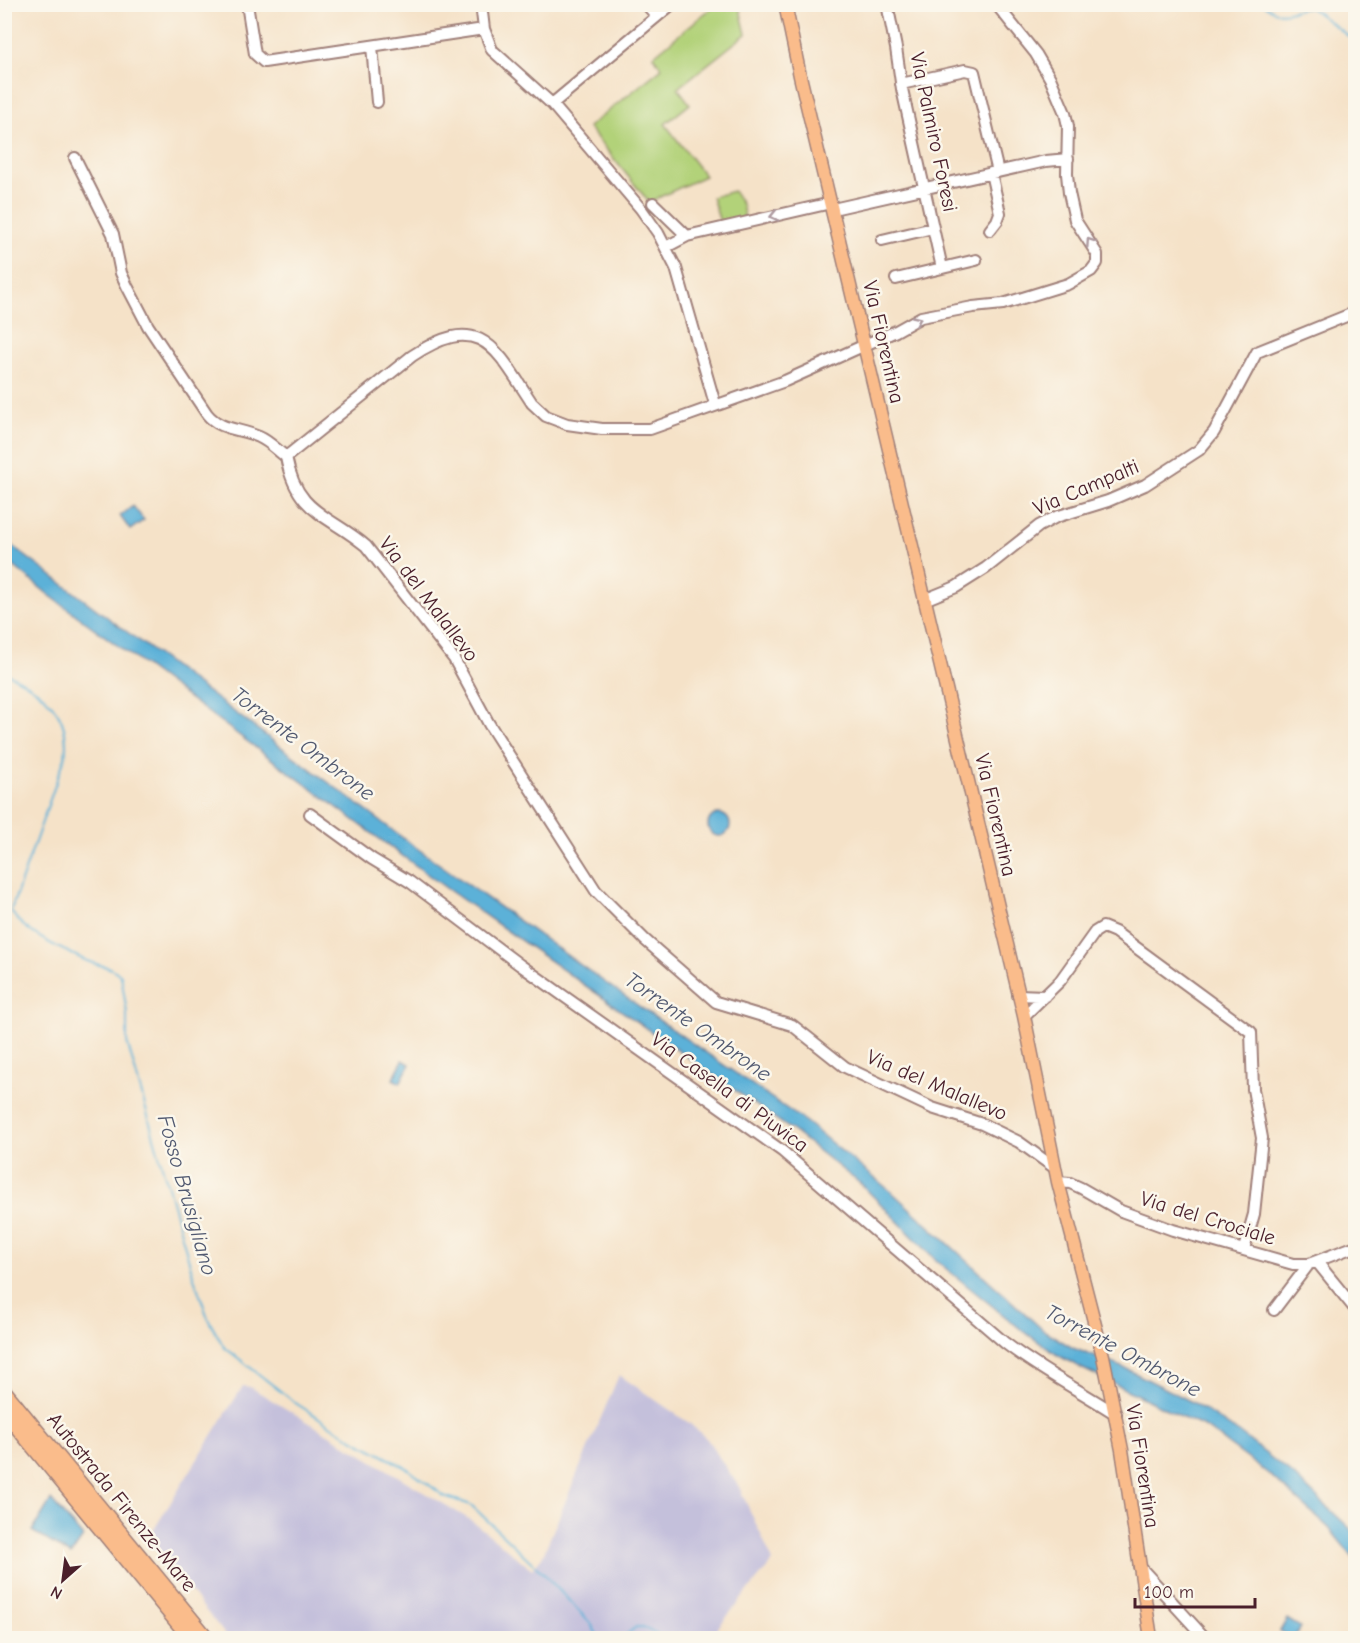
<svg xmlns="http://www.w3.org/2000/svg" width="1360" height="1643" viewBox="0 0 1360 1643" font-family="'Comic Neue',sans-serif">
<rect width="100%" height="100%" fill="#fbf7ec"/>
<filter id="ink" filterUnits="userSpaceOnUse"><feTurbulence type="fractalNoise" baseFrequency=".0167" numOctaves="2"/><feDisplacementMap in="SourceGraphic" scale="12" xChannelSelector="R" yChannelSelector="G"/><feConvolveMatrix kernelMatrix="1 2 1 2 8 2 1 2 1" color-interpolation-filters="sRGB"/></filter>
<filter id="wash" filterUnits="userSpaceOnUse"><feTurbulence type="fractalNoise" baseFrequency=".008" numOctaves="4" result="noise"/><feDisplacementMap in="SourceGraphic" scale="24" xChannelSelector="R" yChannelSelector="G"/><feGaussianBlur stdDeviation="1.35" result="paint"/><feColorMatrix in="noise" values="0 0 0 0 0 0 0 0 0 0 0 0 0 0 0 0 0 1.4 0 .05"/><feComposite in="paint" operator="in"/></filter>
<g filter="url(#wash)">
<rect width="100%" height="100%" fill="#f5e2c8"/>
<path fill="#c4c0db" d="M619,1375L689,1423L707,1439L739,1487L773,1561L709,1638H228L148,1539L243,1386L250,1387L472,1521L532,1569L542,1557Z"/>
<path fill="#b2d279" stroke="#7e7852" stroke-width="1.5" d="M715,5H739L746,34L678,88L690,104L665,124L705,176L649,202L588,127L662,68L653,56Z
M733,191L742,204L745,219L721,225L712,197Z"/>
<path fill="#5bb1d8" stroke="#526882" stroke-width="1.5" d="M133,506L144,520L130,530L120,516Z
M4,540L407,841L610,986L806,1122L894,1194L1043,1330L1073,1348L1129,1370L1194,1403L1242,1435L1293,1475L1355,1533V1560L1329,1528L1270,1475L1206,1428L1081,1368L1056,1354L1023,1331L938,1262L862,1185L793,1131L446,888L49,595L5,559Z
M708 825a11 11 0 1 1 22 0a11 11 0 1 1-22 0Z
M403,1060L410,1064L400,1083L393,1079Z
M51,1500L83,1537L71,1555L32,1531Z
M1287,1619L1300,1627L1294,1638L1280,1631Z"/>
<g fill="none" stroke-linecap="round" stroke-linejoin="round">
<path stroke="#5bb1d8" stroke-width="2" d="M1263,4C1286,22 1289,7 1311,8L1356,42
M4,671C11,676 18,679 25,683C55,701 70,722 65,757L11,910C19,931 67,952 87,961C99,966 112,966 121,976L127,1013V1042L193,1275L209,1321L224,1347L297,1404L349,1437L408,1469L444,1496L471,1505L542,1572L591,1624L599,1638
M622,1638L636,1627H643L665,1638"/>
</g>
</g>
<g filter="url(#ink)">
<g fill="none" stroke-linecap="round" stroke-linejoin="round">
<defs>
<path id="minor" d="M247,4L255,54L264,62L484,29
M481,4L484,29L492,50L552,104L641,209L658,233L676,268L715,404
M646,4L657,16
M887,4L896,48L902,89L942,268
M996,4L1036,54L1050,78L1065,113L1068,126L1067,174L1069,193L1075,220L1097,254V263L1091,271L1068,284L1003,304L973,307L921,317L896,331L785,381L650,429H602L567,424L546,416L532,403C496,349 481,310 412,356L286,457C297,514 328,514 366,546L454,659L489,724L596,891L645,940L716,1002L792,1025L845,1067L932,1108L982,1124L1019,1142L1055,1168
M372,46L377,102
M901,84L965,70L974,72L998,172
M552,104L672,4
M75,158L113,234L121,273L127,286L148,326L207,414C221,431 240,428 259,437C269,441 278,451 286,457
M653,203L687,236
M833,209L1046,161L1068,159
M990,230L997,221L1000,213L991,173
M882,240L933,228
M666,247L687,236L831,203
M896,279L976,260
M924,600L956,587L986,568L1039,526L1056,517L1108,501L1145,485L1199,450L1214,432L1257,352L1356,312
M310,814L372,859L410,882L520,965L782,1151L1005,1343C1040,1370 1079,1390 1116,1414
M1018,995L1045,996
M1024,1016L1060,981L1095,932L1103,927L1115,932L1251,1032L1253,1089L1262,1138L1254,1214L1244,1249
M1058,1182L1070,1183L1081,1188L1121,1211L1173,1230L1293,1264H1309L1356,1246
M1317,1262L1356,1310
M1274,1310L1309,1264
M1139,1566L1205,1638"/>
<path id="major" d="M785,4L800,76L1024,1016L1058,1182L1103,1356L1122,1450L1151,1638"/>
<path id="highway" d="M4,1392L206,1638
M4,1410L191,1638"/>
</defs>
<use href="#minor" stroke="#a0807a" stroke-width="14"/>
<use href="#major" stroke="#a0807a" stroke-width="15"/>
<use href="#highway" stroke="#a0807a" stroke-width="18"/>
<use href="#minor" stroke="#fff" stroke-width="10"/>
<use href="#major" stroke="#fabc8b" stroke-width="12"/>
<use href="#highway" stroke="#fabc8b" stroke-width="15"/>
</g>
<defs><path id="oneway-chevron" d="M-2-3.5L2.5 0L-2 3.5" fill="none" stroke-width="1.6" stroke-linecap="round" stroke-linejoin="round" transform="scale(1.5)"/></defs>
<g stroke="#ae9aa0">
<use href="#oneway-chevron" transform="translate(774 216) rotate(167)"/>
<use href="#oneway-chevron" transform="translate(1090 242) rotate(-124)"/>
<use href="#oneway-chevron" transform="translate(917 320) rotate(-25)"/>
</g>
</g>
<g text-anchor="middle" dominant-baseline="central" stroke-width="5" stroke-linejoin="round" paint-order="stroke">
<g font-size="21" fill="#4a1f2b" stroke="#fbf7ec">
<text transform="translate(934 132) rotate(78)">Via Palmiro Foresi</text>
<text transform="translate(884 342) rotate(77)">Via Fiorentina</text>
<text transform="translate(1086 487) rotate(-23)">Via Campalti</text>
<text transform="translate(429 599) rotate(53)">Via del Malallevo</text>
<text transform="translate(996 815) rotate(77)">Via Fiorentina</text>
<text transform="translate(937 1085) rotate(23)">Via del Malallevo</text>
<text transform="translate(730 1092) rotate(36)">Via Casella di Piuvica</text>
<text transform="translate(1208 1218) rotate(17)">Via del Crociale</text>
<text transform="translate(1143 1466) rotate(81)">Via Fiorentina</text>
<text transform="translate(122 1502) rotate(51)">Autostrada Firenze-Mare</text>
</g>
<g font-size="22" font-style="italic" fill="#515970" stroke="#fbf7ec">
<text transform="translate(303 744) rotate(37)">Torrente Ombrone</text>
<text transform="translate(698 1027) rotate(35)">Torrente Ombrone</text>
<text transform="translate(187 1195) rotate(74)">Fosso Brusigliano</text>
<text transform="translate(1123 1351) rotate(28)">Torrente Ombrone</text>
</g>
</g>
<rect width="1360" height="1643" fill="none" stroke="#fbf7ec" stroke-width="24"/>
<g transform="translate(63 1580) rotate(208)" stroke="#fbf7ec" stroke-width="4.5" paint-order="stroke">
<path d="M0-4.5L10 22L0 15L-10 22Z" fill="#4a1f2b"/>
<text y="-9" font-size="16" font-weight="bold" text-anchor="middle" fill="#4a1f2b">N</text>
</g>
<path d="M1135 1598v9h120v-9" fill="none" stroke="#4a1f2b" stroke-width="3"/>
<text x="1144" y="1598" font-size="18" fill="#4a1f2b" stroke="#fbf7ec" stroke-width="4.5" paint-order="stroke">100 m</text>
</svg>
